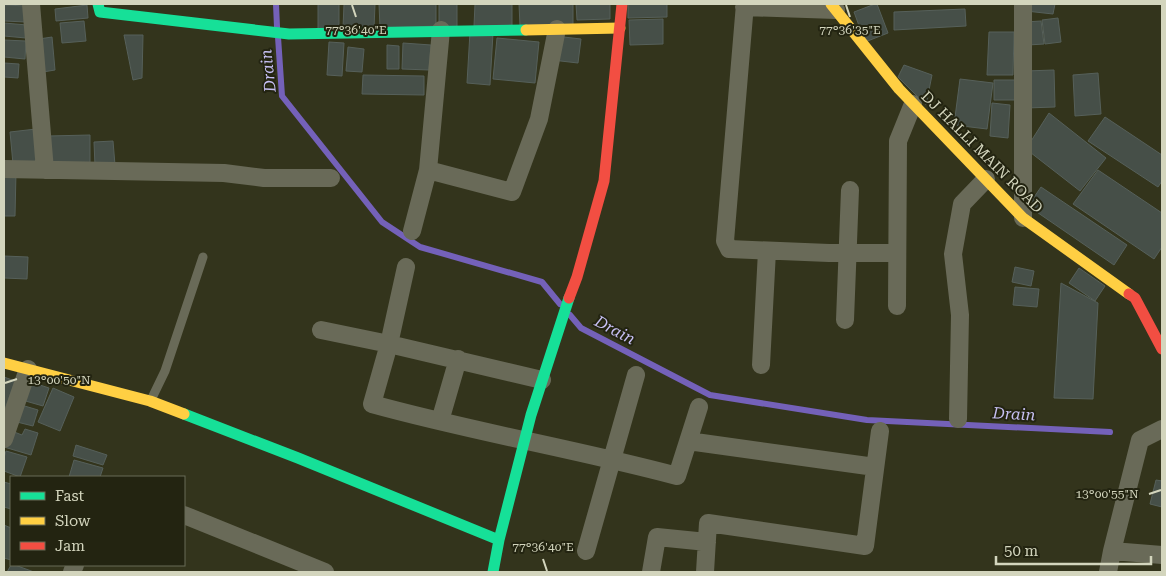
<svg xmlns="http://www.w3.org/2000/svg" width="1166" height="576" viewBox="0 0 1166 576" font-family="'Roboto Serif',serif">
<rect width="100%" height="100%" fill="#33341c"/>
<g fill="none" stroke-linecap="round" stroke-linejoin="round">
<path stroke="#7461b9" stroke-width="6" d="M276,4L277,27
M278,37L282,96L382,222L420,247L542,282L560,304
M570,315L581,328L710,395L867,420L1110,432"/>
</g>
<path fill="#464f48" stroke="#56605a" d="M318,4H339V29H318Z
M344,4H375L374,29L343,28Z
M379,4H436V26L380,28Z
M439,4H457V29L439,28Z
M475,4H512V26H474Z
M519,4H573V25L520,26Z
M576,4H610V19L577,20Z
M628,4H667V17L628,18Z
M875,4H877L888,33L865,42L854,12Z
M1026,4H1055L1053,14L1026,11Z
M4,5L27,6L26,22L4,21Z
M87,5L88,18L56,21L55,9Z
M965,9L966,26L894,30V12Z
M1058,18L1061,42L1045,44L1042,20Z
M663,19V44L630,45L629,20Z
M84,21L86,41L62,43L60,23Z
M1041,21L1044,44L1028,45L1025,22Z
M4,23L27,25L26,38L4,36Z
M470,32L493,33L490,85L467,83Z
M989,32H1014L1013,75H987Z
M124,35H143L142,78L133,80Z
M555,36L581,39L578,63L552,60Z
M52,37L55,70L43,72L39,39Z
M497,38L539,42L535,83L493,79Z
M4,40L26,41L25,59L4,57Z
M329,42L344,43L342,76L327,75Z
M403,43L431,45L429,70L402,69Z
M387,45L399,46V69H387Z
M348,47L364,49L362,72L346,71Z
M4,63L19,64L18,78L4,77Z
M904,65L932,75L926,105L898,77Z
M1054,70L1055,107L1026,108L1025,71Z
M1098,73L1101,114L1075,116L1073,75Z
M363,75L424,76V95L362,94Z
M960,79L993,83L987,129L954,125Z
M994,80H1017V100H994Z
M992,103L1010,105L1008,138L990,136Z
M1049,113L1106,158L1080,191L1026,149Z
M1105,117L1162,155V181L1158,187L1088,141Z
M36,129L40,161L13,164L10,132Z
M90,135V163H48V136Z
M113,141L115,165L95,166L94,142Z
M1098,170L1162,213V247L1154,259L1073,204Z
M4,172H16L15,216H4Z
M1041,187L1127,245L1114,265L1028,206Z
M4,256L28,257L27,279L4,278Z
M1015,267L1034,271L1031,286L1012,282Z
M1079,268L1105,286L1095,301L1069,283Z
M1061,283L1098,303L1093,399L1054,398Z
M1015,287L1039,289L1037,307L1013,305Z
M4,377L15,381L4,412Z
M28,381L49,388L43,406L22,400Z
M53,388L74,397L60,431L38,422Z
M18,404L38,410L33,426L13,421Z
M25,429L38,433L31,455L4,447L9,430L22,435Z
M76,445L107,455L103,465L73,456Z
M6,451L27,457L20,477L4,471V458Z
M74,460L103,468L100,477H69Z
M1156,480L1162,481V507L1150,504Z
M4,482L11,484V509L4,507Z
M4,525L11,528V560L4,558Z
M11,565H15L34,572H7Z"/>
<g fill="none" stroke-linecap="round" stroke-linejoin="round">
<path stroke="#696a58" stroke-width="9" d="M151,400L165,371L203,257"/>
<path stroke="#696a58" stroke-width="18" d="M31,4L45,170
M745,4L725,241L729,249L829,253H897
M744,7L836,10
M4,169L224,173L264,178H331
M428,170L512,192L539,119L557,29
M1023,218V4
M412,231L428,170L441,30
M406,267L389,344L542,380
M897,306L898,141L913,104
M845,320L850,190
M321,330L389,344L372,404C473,432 576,449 677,476L699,407
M761,365L767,251
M958,419L960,315L953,254L962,204L986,179
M440,421L458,359
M4,439L28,369
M688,441L875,467
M184,515L325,572
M586,551L636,375
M1112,551L1162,555
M72,572L75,565
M651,572L657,537L707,542
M705,572L708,523L865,546L880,431
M1108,572L1112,551L1140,440L1162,429"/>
<path stroke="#16e098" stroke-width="11" d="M98,4L100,12L289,34L526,30
M184,414L298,458L499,540
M493,572L499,540L531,415L569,298"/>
<path stroke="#ffcf43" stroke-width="11" d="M831,4L899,89L1023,218L1129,294
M526,30L620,28
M4,363L150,401L184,414"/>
<path stroke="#f24e42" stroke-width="11" d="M1129,294L1135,298L1162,349
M569,298L577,277L604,181L622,4"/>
</g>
<path fill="none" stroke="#d3d5bd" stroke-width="2" d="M352,5L356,17M846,5L850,17M5,383L17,379M1149,494L1161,490M543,559L547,571"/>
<g text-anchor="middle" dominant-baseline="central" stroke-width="4" stroke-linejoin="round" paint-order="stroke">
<g font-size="15" fill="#d3d5bd" stroke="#232411">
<text transform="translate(982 152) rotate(45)">DJ HALLI MAIN ROAD</text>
</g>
<g font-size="16" font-style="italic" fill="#c6bff2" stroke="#232411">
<text transform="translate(268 71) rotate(-96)">Drain</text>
<text transform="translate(615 330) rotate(28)">Drain</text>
<text transform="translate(1014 414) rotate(3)">Drain</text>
</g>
</g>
<g font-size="12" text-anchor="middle" fill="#d3d5bd" stroke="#232411" stroke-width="4" stroke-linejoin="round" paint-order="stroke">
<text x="356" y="34">77°36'40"E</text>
<text x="850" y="34">77°36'35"E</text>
<text x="59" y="384">13°00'50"N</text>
<text x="1107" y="498">13°00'55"N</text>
<text x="543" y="551">77°36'40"E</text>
</g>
<rect width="1166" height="576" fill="none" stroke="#d3d5bd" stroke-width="10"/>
<rect x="10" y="476" width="175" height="90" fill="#232411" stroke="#696b56"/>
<rect x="20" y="492" width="25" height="8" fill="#16e098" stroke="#696b56"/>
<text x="55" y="501" font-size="15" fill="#d3d5bd">Fast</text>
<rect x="20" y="517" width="25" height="8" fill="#ffcf43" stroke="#696b56"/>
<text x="55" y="526" font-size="15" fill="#d3d5bd">Slow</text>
<rect x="20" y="542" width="25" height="8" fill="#f24e42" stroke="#696b56"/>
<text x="55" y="551" font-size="15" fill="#d3d5bd">Jam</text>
<path d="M996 556v8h155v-8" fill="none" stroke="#d3d5bd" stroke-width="2.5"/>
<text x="1004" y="556" font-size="15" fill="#d3d5bd" stroke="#232411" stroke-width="4" paint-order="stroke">50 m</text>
</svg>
